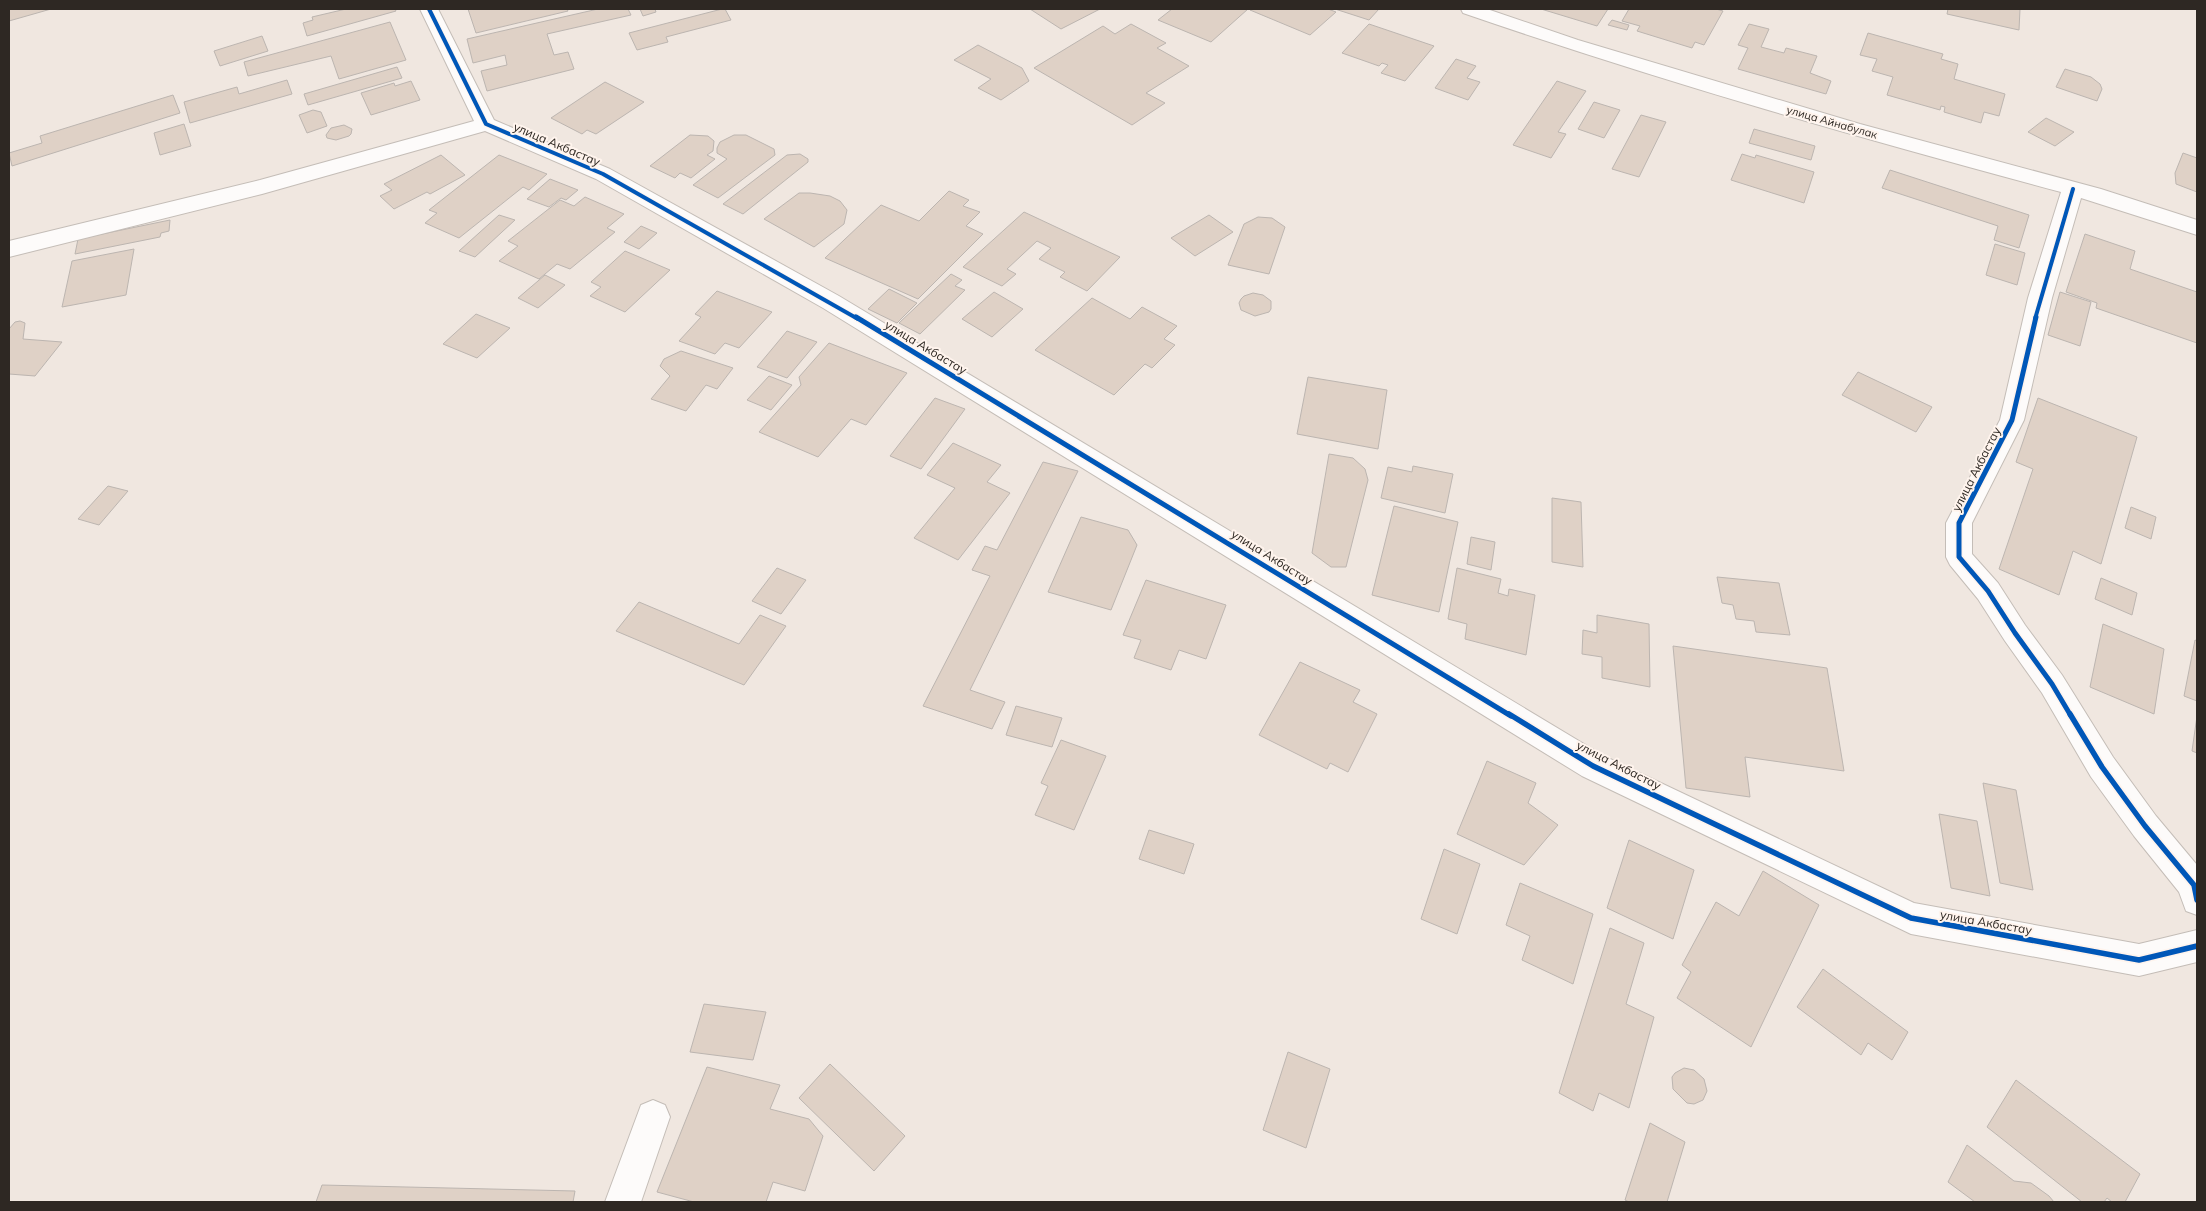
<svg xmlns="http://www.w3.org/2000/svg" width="2206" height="1211" viewBox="0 0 2206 1211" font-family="Mulish,sans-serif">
<rect width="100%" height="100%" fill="#f0e7e0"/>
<path fill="#dfd1c6" stroke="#bcb5b0" d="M9,9H51L9,21Z
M346,9H395L396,11L307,36L303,23L313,20L312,17Z
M468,9H567L568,11L476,33Z
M598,9H628L631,15L547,34L554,55L568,52L574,69L487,91L481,71L507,65L505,55L473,63L467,39Z
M640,9H655L656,12L643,16Z
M722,9H725L731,20L666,37L668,42L637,50L629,33Z
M1030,9H1100L1061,29Z
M1172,9H1248L1211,42L1158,20Z
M1252,9H1328L1336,12L1310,35L1250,10Z
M1335,9H1379L1369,20Z
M1541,9H1608L1597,26Z
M1629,9H1716L1723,11L1704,45L1695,42L1692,48L1637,31L1640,26L1622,21Z
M1948,9H2020L2019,30L1947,14Z
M1612,20L1629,25L1627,30L1608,25Z
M390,22L406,60L339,79L331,56L248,76L244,62Z
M1131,24L1166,43L1157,48L1189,66L1146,93L1165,103L1132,125L1034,68L1103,26L1115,34Z
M1369,24L1434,46L1405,81L1381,73L1388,65L1382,63L1379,66L1342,53Z
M1749,24L1769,29L1761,47L1784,53L1786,48L1817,56L1810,73L1831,81L1826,94L1738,69L1748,48L1738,45Z
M1868,33L1943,54L1941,59L1958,64L1954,79L2005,94L1999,116L1984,112L1981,123L1944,112L1945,107L1941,106L1940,110L1887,95L1893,77L1872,71L1877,59L1860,55Z
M262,36L268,51L220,66L214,51Z
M978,45L1022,68L1029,81L1001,100L978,88L991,79L954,60Z
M1456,59L1476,66L1467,78L1480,82L1468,100L1435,88Z
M397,67L402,78L308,105L304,94Z
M2065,69L2091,77L2100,84L2102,89L2097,101L2056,87Z
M287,80L292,94L190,123L184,102L237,87L239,94Z
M411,81L420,100L371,115L361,93L394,83L395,86Z
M1557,81L1586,91L1558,132L1566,134L1551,158L1513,145Z
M605,82L644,102L596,134L587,130L582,134L551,118Z
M173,95L180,113L12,166L9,153L42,143L40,136Z
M1594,102L1620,110L1604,138L1578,129Z
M313,110L321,112L327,126L307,133L299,115Z
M1641,115L1666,122L1639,177L1612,169Z
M2046,118L2074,132L2055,146L2028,132Z
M184,124L191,146L160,155L154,133Z
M344,125L352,129L351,134L349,136L336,140L327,138L326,135L331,128Z
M1754,129L1815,146L1811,160L1749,143Z
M690,135L708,136L714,141L713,151L707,155L715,159L691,178L680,173L675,178L650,166Z
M734,135H746L774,149L775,155L718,198L693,185L727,159L717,153V148L720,142Z
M2183,153L2197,158V192L2176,184L2175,173Z
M800,154L808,159V162L743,214L723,204L787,155Z
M1742,154L1755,158L1756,155L1814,172L1804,203L1731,180Z
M441,155L465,175L430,194L427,192L394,209L380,196L392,190L384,184Z
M499,155L547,174L529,190L523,187L459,238L425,223L437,213L429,210Z
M1890,170L2029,215L2019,248L1994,240L1998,226L1882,188Z
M550,179L578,190L566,200L561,198L549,207L527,199Z
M949,191L969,200L963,206L980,212L966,226L983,234L918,299L825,258L881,205L919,221Z
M799,193H810L830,196L840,201L847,210L844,224L814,247L764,219Z
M585,197L624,214L607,228L615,232L570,269L557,264L539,279L499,261L518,246L508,241L560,200L574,206Z
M1024,212L1120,257L1087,291L1060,277L1065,272L1039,259L1051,248L1037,241L1007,269L1016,274L1002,286L963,267Z
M499,215L515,220L475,257L459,251Z
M1209,215L1233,232L1195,256L1171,238Z
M1258,217L1272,218L1285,227L1269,274L1228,265L1244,224Z
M170,220L169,231L161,233L160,237L75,254L78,239Z
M641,226L657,233L639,249L624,242Z
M2085,234L2135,251L2130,269L2197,292V343L2096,308L2097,303L2066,292Z
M1995,244L2025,253L2017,285L1986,275Z
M134,249L126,295L62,307L72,261Z
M625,251L670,270L625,312L590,296L601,287L591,282Z
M951,274L962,280L955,286L965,290L920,334L899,323Z
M545,275L565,285L538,308L518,298Z
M889,289L917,303L897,323L868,309Z
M717,291L772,312L739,348L725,343L715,354L679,341L701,317L695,314Z
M994,292L1023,309L992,337L962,319Z
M2060,292L2091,302L2080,346L2048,335Z
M1253,293L1263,295L1271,301V309L1269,312L1255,316L1241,310L1239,303L1241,299L1244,296Z
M1092,298L1130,319L1142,307L1177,326L1164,339L1175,345L1152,368L1145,364L1114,395L1035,350Z
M476,314L510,328L477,358L443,344Z
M20,321L25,323L23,339L62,342L35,376L9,374V329L15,322Z
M787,331L817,342L787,378L757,367Z
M829,343L907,373L866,425L851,419L818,457L759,432L801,385L799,377Z
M681,351L733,368L717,389L706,385L686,411L651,399L670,376L660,366L664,359Z
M1858,372L1932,407L1916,432L1842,395Z
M769,376L792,385L771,410L747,400Z
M1308,377L1387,390L1378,449L1297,434Z
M935,398L965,409L921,469L890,456Z
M2038,398L2137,437L2101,564L2073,551L2059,595L1999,569L2033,469L2016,462Z
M953,443L1001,465L987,482L1010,493L958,560L914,538L955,488L927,475Z
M1329,454L1353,458L1365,469L1368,480L1346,567H1331L1312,553Z
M1043,462L1078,471L970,690L1005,702L992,729L923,706L990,576L972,570L985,546L997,550Z
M1413,466L1453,474L1445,513L1381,498L1388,467L1412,472Z
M108,486L128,491L99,525L78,519Z
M1552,498L1581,502L1583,567L1552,562Z
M1394,506L1458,522L1439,612L1372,595Z
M2131,507L2156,517L2151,539L2125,528Z
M1081,517L1128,530L1137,545L1111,610L1048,592Z
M1471,537L1495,542L1491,570L1467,564Z
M777,568L806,580L781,614L752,601Z
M1457,568L1501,579L1498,593L1508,596L1509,589L1535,595L1526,655L1465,639L1467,624L1448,619Z
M1717,577L1779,583L1790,635L1756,632L1754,621L1736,619L1733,605L1722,603Z
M2101,578L2137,593L2132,615L2095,599Z
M1146,580L1226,605L1206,659L1179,650L1171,670L1134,658L1141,640L1123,635Z
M639,602L739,644L760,615L786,626L744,685L616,631Z
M1597,615L1649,624L1650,687L1602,678V657L1582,654L1583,630L1597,633Z
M2103,624L2164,649L2154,714L2090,687Z
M2195,640L2197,641V701L2184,696Z
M1673,646L1827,668L1844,771L1745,757L1750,797L1686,788Z
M1300,662L1360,690L1353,702L1377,714L1348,772L1330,763L1327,769L1259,735Z
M1016,706L1062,718L1052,747L1006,735Z
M2197,716V753L2192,751Z
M1061,740L1106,756L1074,830L1035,815L1048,786L1041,783Z
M1487,761L1536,783L1528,803L1558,825L1524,865L1457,834Z
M1983,783L2016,790L2033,890L2000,883Z
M1939,814L1977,821L1990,896L1951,888Z
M1149,830L1194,844L1184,874L1139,859Z
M1629,840L1694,870L1673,939L1607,908Z
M1444,849L1480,864L1457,934L1421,919Z
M1763,871L1819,905L1751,1047L1677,998L1691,972L1682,965L1716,902L1739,916Z
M1520,883L1593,914L1573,984L1522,960L1530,936L1506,925Z
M1610,928L1644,943L1626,1004L1654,1017L1629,1108L1599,1093L1593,1111L1559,1093Z
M1823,969L1908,1032L1892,1060L1868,1043L1861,1055L1797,1007Z
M704,1004L766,1012L753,1060L690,1052Z
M1288,1052L1330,1069L1306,1148L1263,1130Z
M830,1064L905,1136L874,1171L799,1098Z
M707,1067L780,1085L770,1109L809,1119L823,1136L805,1191L773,1182L766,1202H694L657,1192Z
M1684,1068L1694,1070L1704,1079L1707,1091L1703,1100L1694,1104L1687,1103L1673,1089L1672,1077L1675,1073Z
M2016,1080L2140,1174L2125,1202H2112L2107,1198L2104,1202H2082L1987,1127Z
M1650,1123L1685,1142L1667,1202H1629L1625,1200Z
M1967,1145L2014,1181L2031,1183L2049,1196L2054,1202H1975L1948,1182Z
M322,1185L575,1191L573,1202H316Z"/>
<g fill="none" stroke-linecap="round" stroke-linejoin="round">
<defs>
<path id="street" d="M420,9H438L494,120L610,169L839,296L1604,756L1914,903L2139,944L2197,930V962L2139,976L1911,934L1582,776L823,308L596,179L485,131L262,194L9,257V241L260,180L474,121Z
M1461,9H1487L1578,40L1860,124L2101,189L2197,220V235L2081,198L2052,298L2024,420L1972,523V554L1998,583L2025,625L2062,675L2113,757L2156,816L2197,865V915L2186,911L2179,892L2134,836L2091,777L2042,693L2005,641L1978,599L1950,565L1946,557V523L2000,420L2028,298L2061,192C1860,138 1660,81 1463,13Z
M653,1100L665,1105L670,1117L641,1202H605L641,1105Z"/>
</defs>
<use href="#street" stroke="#c4bdb7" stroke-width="2"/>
<use href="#street" fill="#fdfbfa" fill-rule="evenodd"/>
<defs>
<path id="cycleway-far2" d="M429,9L486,124L603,174L858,319
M2035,319L2073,189"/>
<path id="cycleway-far1" d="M856,317L1511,716
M2036,317L2012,420L1959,523V557L1988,591L2015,633L2052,684L2071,716"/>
<path id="cycleway" d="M1509,714L1593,766L1911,918L2139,960L2197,946
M2070,714L2102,767L2145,826L2194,885L2197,900"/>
</defs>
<use href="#cycleway-far2" stroke="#fff4ed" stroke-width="6"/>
<use href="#cycleway-far1" stroke="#fff4ed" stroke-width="8"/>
<use href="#cycleway" stroke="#fff4ed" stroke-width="9"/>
<use href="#cycleway-far2" stroke="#0057b8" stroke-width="4"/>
<use href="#cycleway-far1" stroke="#0057b8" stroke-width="5"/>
<use href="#cycleway" stroke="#0057b8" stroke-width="5.5"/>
</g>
<g text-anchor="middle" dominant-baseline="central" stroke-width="4" stroke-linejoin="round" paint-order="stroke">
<g font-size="11" fill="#2e2823" stroke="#fff4ed">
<text transform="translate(1832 122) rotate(16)">улица Айнабулак</text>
</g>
<g font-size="12" fill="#2e2823" stroke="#fff4ed">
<text transform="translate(557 144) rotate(23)">улица Акбастау</text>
<text transform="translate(926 347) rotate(31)">улица Акбастау</text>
<text transform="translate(1976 469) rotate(-63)">улица Акбастау</text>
<text transform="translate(1272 557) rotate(32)">улица Акбастау</text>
<text transform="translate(1619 765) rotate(27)">улица Акбастау</text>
<text transform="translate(1986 922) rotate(10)">улица Акбастау</text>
</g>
</g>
<rect width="2206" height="1211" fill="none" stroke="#2e2823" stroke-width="20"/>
</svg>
